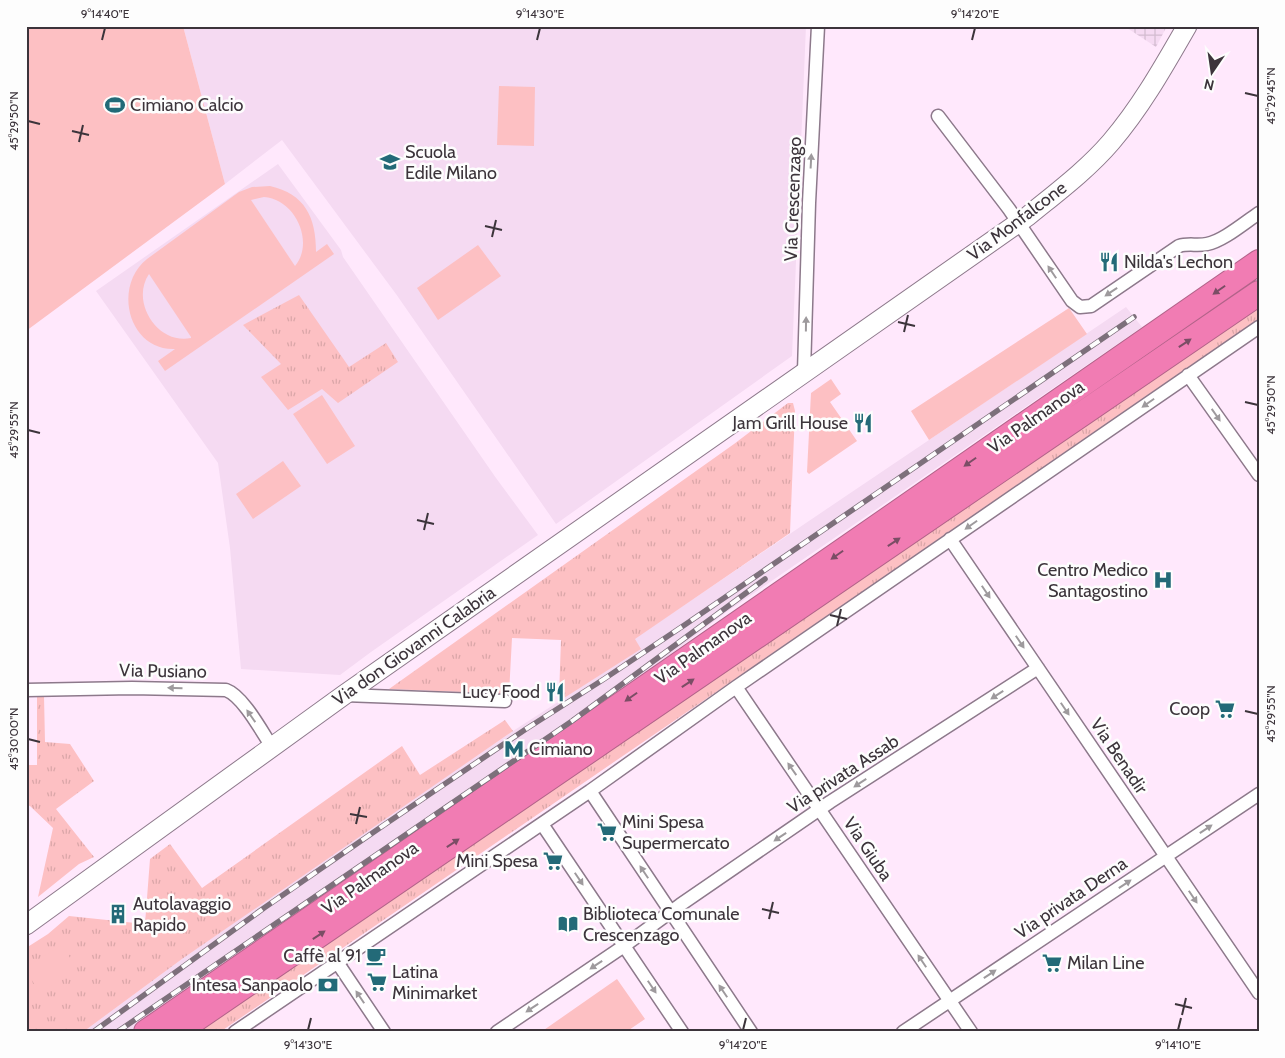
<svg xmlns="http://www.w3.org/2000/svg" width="1285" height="1058" viewBox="0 0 1285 1058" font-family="Cabin,sans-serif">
<defs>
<pattern id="industrial-grid" width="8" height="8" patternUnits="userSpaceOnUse" patternTransform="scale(1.25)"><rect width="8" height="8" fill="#f5daf2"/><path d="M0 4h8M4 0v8" fill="none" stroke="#d3bcd0"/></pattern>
<pattern id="grass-tufts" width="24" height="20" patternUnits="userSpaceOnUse" patternTransform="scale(1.25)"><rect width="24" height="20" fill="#fdc0c3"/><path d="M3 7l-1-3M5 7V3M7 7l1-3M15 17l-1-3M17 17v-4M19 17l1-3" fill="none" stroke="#daa6a8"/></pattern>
</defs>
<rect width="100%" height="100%" fill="#ffe8fc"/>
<path fill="#f5daf2" d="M183,26H806L792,356L556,524L396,294L282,140L225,184Z
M278,164L341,250L343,257L496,478L538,535L371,652L340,675L241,669L230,548L218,463L96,291Z
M1126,307L1142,327L725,613L621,692L129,1032H83L182,959L353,840L513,731L640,649L634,639Z"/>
<path fill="url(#industrial-grid)" d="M1124,26H1167L1156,47Z"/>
<path fill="url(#grass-tufts)" d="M299,295L349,367L386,343L398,362L338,403L322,389L288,410L261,377L281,364L243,325Z
M1259,307V320L220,1032H199Z
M788,403H793L795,411L790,533L635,639L641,649L561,700L559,696L561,640L512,638L509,694L389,689L734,444Z
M37,696H44L45,742L70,744L94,781L56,809L94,857L79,864L38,897L53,828L30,806L26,805V765H37Z
M505,720L513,731L182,959L83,1032H26V948L48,934L69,916L145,924L150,859L170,844L202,888L402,746L420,775Z"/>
<path fill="#fdc0c3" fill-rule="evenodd" d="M26,26H183L225,184L26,331Z
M499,86L535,87L534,146L497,145Z
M270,186C305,194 316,217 316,252L327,244L334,254L165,371L158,361L175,349C129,351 112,287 147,259L239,192L252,187ZM264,197C295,199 315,242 295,266L251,200ZM149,274L191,337V338C158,345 130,302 149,274Z
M478,245L501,276L438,320L417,288Z
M1069,308L1087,334L929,440L911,411Z
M831,379L841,394L830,402L857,441L809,474L807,472L811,393Z
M322,395L355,446L327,464L293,414Z
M283,461L301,486L253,519L236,494Z
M62,945L77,969L40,993L26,971V967Z
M617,979L645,1019L626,1032H541Z"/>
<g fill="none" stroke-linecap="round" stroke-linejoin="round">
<defs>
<path id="street" d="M938,116L1009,209L1072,301L1080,307L1091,306L1179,246C1188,243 1197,246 1207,244C1223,241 1244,223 1259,213
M804,372L809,203L818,26
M1188,375L1259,475
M950,539L1259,993
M736,687L971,1032
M26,690L132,688L226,690C243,696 262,732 272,747
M344,695L505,701
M590,791L751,1032
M542,824L682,1032
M337,962L384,1032
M235,1032L590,791L736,687L1259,327
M497,1032L624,946L680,905L830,802L1038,668
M903,1032L1259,794"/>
<path id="secondary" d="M26,925L344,695L1028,216C1056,193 1087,170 1111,142C1141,107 1164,66 1187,26"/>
<path id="highway" d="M146,1032L551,753L1259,262
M177,1032L1259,293"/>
</defs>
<use href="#street" stroke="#8d798b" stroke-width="15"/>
<use href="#secondary" stroke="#8d798b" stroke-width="21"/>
<use href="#highway" stroke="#b26389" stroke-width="26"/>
<use href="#street" stroke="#fff" stroke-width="12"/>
<use href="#secondary" stroke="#fff" stroke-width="19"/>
<use href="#highway" stroke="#f17cb3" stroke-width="24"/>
<defs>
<path id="rail" d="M93,1032L264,908L384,825L526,729L604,679L686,624L1134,317
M117,1032L572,721L765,579"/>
</defs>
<use href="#rail" stroke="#7d707b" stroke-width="5.5"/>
<use href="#rail" stroke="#fdfdfd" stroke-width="4" stroke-dasharray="11" stroke-linecap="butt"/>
</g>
<defs><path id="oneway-solid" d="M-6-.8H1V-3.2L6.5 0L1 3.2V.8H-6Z" transform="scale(1.25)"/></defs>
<g fill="#9e9a9d">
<use href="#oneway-solid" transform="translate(811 161) rotate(-87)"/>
<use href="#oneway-solid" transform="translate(1052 272) rotate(-124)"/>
<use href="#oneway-solid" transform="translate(1111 292) rotate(146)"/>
<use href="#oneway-solid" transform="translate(806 324) rotate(-89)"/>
<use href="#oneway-solid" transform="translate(1148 403) rotate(145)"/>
<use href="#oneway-solid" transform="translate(1216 415) rotate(55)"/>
<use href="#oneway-solid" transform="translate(971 525) rotate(145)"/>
<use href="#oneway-solid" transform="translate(986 592) rotate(56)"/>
<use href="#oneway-solid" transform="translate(1020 642) rotate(56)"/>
<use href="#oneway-solid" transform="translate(175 688) rotate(-179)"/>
<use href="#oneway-solid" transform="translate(997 695) rotate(147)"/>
<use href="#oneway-solid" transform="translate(1065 709) rotate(56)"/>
<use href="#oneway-solid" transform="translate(251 716) rotate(-125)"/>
<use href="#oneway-solid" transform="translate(792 769) rotate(-125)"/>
<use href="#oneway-solid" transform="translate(860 783) rotate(147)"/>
<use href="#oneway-solid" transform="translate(1206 829) rotate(-34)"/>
<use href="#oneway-solid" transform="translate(780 837) rotate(146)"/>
<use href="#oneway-solid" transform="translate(644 872) rotate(-124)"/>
<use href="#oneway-solid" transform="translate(579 879) rotate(56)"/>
<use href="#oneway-solid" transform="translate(1125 884) rotate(-34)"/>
<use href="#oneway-solid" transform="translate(1193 897) rotate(56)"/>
<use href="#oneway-solid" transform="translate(922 961) rotate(-124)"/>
<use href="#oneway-solid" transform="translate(596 965) rotate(146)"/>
<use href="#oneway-solid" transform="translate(990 974) rotate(-34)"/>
<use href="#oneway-solid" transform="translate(652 987) rotate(56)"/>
<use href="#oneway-solid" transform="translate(723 991) rotate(-124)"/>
<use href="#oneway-solid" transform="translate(360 997) rotate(-124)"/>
<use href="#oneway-solid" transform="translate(532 1008) rotate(146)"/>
</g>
<g fill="#7b4d65">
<use href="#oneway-solid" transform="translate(1219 290) rotate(145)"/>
<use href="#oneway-solid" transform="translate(1185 343) rotate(-34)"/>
<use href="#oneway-solid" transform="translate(970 462) rotate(145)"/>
<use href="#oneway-solid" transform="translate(894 542) rotate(-34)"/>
<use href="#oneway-solid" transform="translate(837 555) rotate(145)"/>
<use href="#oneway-solid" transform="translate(688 683) rotate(-34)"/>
<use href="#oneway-solid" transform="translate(631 697) rotate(145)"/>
<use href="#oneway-solid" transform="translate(453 843) rotate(-34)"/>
<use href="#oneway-solid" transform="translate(319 935) rotate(-34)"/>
</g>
<path fill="none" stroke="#3c343b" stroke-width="2" d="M102,40L105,28M537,40L540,28M972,40L975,28M1245,93L1258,96M28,121L40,124M72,131L89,135M79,142L83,125M485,226L502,230M492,237L496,220M898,322L915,326M904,332L908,315M1245,402L1258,405M28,430L40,433M417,520L434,524M424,530L428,513M830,615L847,619M837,626L841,609M1245,711L1258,714M28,739L40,742M350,814L367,817M356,824L360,807M762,909L779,913M769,919L773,902M1175,1004L1192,1008M1182,1015L1186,998M308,1030L311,1018M743,1030L746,1018M1178,1030L1181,1018"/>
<defs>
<symbol id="stadium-bare" viewBox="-9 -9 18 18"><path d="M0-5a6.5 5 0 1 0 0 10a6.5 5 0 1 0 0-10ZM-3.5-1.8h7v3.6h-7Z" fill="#236a78" stroke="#fdfdfd" stroke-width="2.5" paint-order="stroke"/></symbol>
<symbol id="school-bare" viewBox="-9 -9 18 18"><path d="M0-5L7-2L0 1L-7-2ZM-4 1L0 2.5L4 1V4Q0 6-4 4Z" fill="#236a78" stroke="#fdfdfd" stroke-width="2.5" paint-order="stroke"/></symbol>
<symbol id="restaurant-bare" viewBox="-9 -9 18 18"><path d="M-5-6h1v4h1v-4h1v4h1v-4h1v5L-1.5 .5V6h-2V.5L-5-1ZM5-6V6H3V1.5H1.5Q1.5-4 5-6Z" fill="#236a78" stroke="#fdfdfd" stroke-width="2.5" paint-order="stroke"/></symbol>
<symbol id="hospital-bare" viewBox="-9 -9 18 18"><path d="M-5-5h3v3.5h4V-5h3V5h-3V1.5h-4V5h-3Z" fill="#236a78" stroke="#fdfdfd" stroke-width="2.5" paint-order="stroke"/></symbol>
<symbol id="supermarket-bare" viewBox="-9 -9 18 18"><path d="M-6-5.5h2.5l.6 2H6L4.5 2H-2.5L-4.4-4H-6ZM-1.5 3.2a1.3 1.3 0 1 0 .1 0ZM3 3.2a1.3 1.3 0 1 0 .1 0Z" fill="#236a78" stroke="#fdfdfd" stroke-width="2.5" paint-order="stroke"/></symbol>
<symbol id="metro-bare" viewBox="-9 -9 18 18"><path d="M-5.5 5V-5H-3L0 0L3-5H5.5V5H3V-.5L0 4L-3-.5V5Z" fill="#236a78" stroke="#fdfdfd" stroke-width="2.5" paint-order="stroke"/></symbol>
<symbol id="building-bare" viewBox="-9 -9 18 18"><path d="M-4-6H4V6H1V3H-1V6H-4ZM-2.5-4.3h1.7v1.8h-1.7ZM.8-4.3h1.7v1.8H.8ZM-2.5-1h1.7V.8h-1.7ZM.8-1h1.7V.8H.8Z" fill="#236a78" stroke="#fdfdfd" stroke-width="2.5" paint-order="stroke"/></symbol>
<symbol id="library-bare" viewBox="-9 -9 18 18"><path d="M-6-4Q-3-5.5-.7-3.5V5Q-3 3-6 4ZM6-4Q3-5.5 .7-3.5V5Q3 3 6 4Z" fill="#236a78" stroke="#fdfdfd" stroke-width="2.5" paint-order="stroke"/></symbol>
<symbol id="cafe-bare" viewBox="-9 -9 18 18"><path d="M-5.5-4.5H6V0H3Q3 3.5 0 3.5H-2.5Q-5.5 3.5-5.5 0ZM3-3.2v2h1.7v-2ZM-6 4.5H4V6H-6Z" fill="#236a78" stroke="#fdfdfd" stroke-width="2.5" paint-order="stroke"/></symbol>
<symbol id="bank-bare" viewBox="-9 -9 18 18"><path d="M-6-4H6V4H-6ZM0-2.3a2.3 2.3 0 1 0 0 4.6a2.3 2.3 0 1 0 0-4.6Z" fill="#236a78" stroke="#fdfdfd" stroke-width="2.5" paint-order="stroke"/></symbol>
</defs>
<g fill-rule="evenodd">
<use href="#stadium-bare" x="101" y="91" width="28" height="28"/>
<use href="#school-bare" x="376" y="148" width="28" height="28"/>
<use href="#restaurant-bare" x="1095" y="248" width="28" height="28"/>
<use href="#restaurant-bare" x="849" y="409" width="28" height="28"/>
<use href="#hospital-bare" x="1149" y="566" width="28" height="28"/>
<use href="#restaurant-bare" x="541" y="678" width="28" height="28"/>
<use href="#supermarket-bare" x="1211" y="695" width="28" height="28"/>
<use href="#metro-bare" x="500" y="735" width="28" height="28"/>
<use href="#supermarket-bare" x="593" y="818" width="28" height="28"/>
<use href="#supermarket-bare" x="539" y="847" width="28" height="28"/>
<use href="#building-bare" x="104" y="900" width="28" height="28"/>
<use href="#library-bare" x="554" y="910" width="28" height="28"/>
<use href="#cafe-bare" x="362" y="942" width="28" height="28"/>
<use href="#supermarket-bare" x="1038" y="949" width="28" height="28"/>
<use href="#supermarket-bare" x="363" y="968" width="28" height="28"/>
<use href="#bank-bare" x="314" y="971" width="28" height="28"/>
</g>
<g text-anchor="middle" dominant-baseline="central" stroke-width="5" stroke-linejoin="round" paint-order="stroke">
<g font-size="18" fill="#3c343b" stroke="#fdfdfd" text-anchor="start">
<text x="130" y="105">Cimiano Calcio</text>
<text x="405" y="152">Scuola<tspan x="405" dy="21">Edile Milano</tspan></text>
<text x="1124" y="262">Nilda's Lechon</text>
<text x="848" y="423" text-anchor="end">Jam Grill House</text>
<text x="1148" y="570" text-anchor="end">Centro Medico<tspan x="1148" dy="21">Santagostino</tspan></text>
<text x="540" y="692" text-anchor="end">Lucy Food</text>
<text x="1210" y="709" text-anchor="end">Coop</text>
<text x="529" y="749">Cimiano</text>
<text x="622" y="822">Mini Spesa<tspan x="622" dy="21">Supermercato</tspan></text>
<text x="538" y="861" text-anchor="end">Mini Spesa</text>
<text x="133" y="904">Autolavaggio<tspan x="133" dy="21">Rapido</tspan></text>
<text x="583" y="914">Biblioteca Comunale<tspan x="583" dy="21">Crescenzago</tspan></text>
<text x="361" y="956" text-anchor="end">Caffè al 91</text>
<text x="1067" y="963">Milan Line</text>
<text x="392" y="972">Latina<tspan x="392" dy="21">Minimarket</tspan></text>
<text x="313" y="985" text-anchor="end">Intesa Sanpaolo</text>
</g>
<g font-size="18" fill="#3c343b" stroke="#fdfdfd">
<text transform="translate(793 199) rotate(-88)">Via Crescenzago</text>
<text transform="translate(1017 221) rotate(-37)">Via Monfalcone</text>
<text transform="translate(1036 417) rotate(-35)">Via Palmanova</text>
<text transform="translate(414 646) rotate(-35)">Via don Giovanni Calabria</text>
<text transform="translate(703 648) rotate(-35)">Via Palmanova</text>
<text transform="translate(163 671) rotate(1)">Via Pusiano</text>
<text transform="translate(1119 756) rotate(56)">Via Benadir</text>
<text transform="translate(843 774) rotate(-33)">Via privata Assab</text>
<text transform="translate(868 849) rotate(56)">Via Giuba</text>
<text transform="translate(370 878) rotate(-35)">Via Palmanova</text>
<text transform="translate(1071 898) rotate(-34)">Via privata Derna</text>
</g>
</g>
<rect width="1285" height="1058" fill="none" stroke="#fdfdfd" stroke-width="55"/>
<g transform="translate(1212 72) rotate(193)" stroke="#fdfdfd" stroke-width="4" paint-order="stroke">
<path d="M0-4L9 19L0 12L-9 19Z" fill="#3c343b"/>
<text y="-8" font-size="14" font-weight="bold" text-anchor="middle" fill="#3c343b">N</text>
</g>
<rect x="28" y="28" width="1230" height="1002" fill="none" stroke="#3c343b" stroke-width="2"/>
<g font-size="12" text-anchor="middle" fill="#3c343b">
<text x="105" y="18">9°14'40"E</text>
<text x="540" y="18">9°14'30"E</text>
<text x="975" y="18">9°14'20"E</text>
<text transform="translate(1271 96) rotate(-90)" y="4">45°29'45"N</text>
<text transform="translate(14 121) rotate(-90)" y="4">45°29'50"N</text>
<text transform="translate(1271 405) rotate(-90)" y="4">45°29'50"N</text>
<text transform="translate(14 430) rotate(-90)" y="4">45°29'55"N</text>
<text transform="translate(1271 714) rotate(-90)" y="4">45°29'55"N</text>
<text transform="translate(14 739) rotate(-90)" y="4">45°30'00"N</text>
<text x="308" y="1049">9°14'30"E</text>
<text x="743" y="1049">9°14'20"E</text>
<text x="1178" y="1049">9°14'10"E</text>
</g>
</svg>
